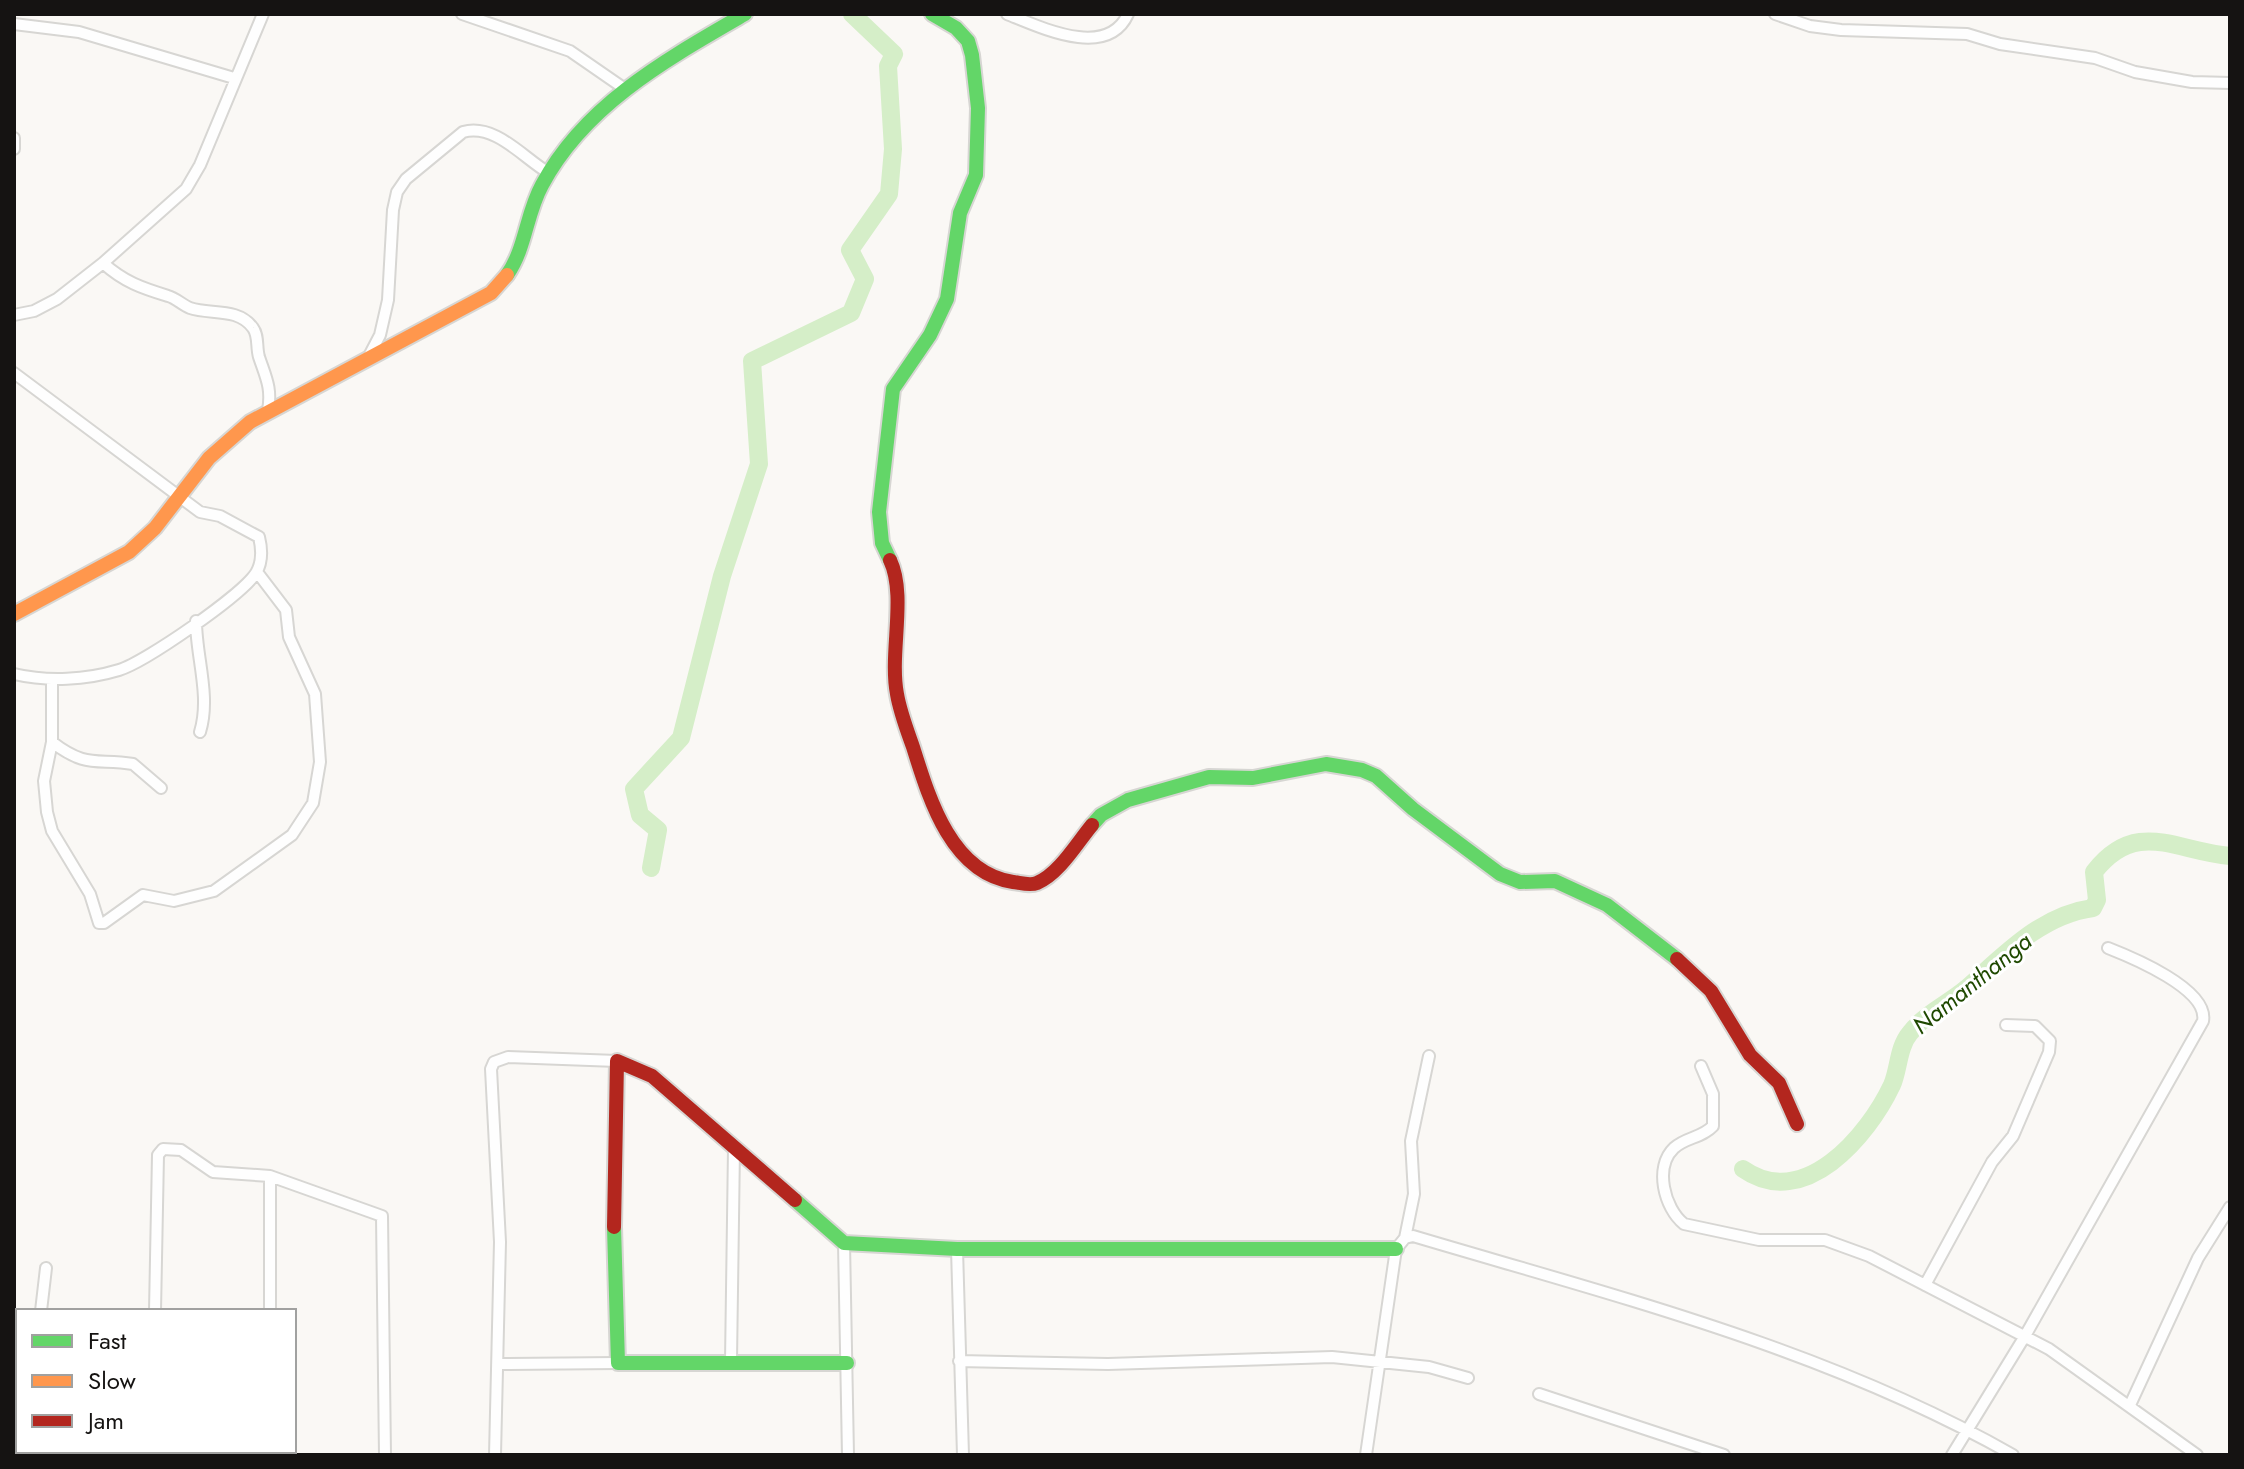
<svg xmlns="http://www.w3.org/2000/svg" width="2244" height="1469" viewBox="0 0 2244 1469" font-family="Jost,sans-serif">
<rect width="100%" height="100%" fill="#faf8f5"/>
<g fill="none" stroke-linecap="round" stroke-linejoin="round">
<path stroke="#d5eec8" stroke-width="18" d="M651,868L658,830L640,815L634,789L681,738L722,576L759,464L752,361L851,313L865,279L850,250L889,194L893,149L888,66L894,54L852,14
M1743,1169C1804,1212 1868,1136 1892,1085C1899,1069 1898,1047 1910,1033C1925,1014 1948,1004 1967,988C2004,955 2041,915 2093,908L2097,900L2094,872C2136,818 2175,851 2230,856"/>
<defs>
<path id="street" d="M462,14L570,51L625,89
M1007,14C1040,27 1107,60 1128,14
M1775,14L1810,26L1841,30L1967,34L2000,44L2095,58L2135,72L2192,82L2230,83
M14,24L79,32L234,78
M14,138V149
M103,263C124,282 142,288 168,296C176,298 182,305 190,308C210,315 238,307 253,328C259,336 256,347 259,357C266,378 272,388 268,411
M14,315L34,311L57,299L103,263L186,189L200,165L263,14
M369,356L380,335L388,300L393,210L397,192L406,179L463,132C496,123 524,159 549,173
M14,373L200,512L220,516L259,537C262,549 262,563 256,573C241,596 145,662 119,670C86,680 48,682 14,674
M196,621C196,657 211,696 200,732
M52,679V742L44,781L47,812L52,831L90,894L99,923H104L143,895L174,901L214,891L292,835L313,803L320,762L315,694L289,637L286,610L257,572
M52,742C87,769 97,758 133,764L161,788
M1701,1066L1713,1094V1126C1702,1138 1686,1137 1674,1148C1654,1167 1664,1208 1684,1224L1759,1240H1825L1869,1256L2049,1349L2197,1455
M270,1176V1311
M1405,1238L1414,1194L1411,1141L1429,1056
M844,1243L848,1455
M957,1249L963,1455
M1925,1285L1992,1162L2013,1136L2049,1052L2050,1041L2035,1026L2006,1025
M41,1311L46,1268
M155,1311L158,1155L163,1149L181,1150L213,1172L270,1176L382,1216L385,1455
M731,1361L734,1148
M959,1361L1108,1364L1332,1357L1429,1367L1468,1378
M497,1364L618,1363
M1539,1394L1724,1455
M14,1399L18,1397
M2130,1405L2198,1258L2230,1207
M45,1451V1455
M158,1451V1455
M274,1451V1455
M495,1455L500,1242L491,1069L494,1062L508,1057L617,1061
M1366,1455L1396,1249L1405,1238L1413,1236C1618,1297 1826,1349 2013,1455
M1952,1455L2025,1336L2203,1021C2209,989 2131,957 2108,948"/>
<path id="fast" d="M507,275C526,248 526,214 542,185C585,104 669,58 745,14
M890,560L882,543L879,512L893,389L930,335L947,299L960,213L976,175L978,108L972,55L968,41L956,28L932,14
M1092,825L1101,815L1128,800L1209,777L1253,778L1326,764L1362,770L1376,776L1413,809L1500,874L1520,882L1555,881L1607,905L1677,959
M795,1200L844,1243L957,1249H1396
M614,1227L618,1363H847"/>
<path id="slow" d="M14,614L129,552L155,528L209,458L250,422L491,293L507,275"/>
<path id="jam" d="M890,560C907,596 889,653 897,694C900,712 907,730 913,747C929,798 951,873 1013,882C1021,883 1030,886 1037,883C1059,874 1077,843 1092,825
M1677,959L1711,991L1750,1055L1779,1083L1797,1124
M614,1227L617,1061L652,1076L795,1200"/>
</defs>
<use href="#street" stroke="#d7d6d3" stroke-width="14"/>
<use href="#fast" stroke="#d7d6d3" stroke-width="18"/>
<use href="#slow" stroke="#d7d6d3" stroke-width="18"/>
<use href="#jam" stroke="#d7d6d3" stroke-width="18"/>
<use href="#street" stroke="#fefefe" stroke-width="10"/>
<use href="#fast" stroke="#63d668" stroke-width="14"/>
<use href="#slow" stroke="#ff974d" stroke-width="14"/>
<use href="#jam" stroke="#b3261e" stroke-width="14"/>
</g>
<g text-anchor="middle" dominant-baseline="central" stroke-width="6" stroke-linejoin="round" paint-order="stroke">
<g font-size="24" font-style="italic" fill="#1f4900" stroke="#fff">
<text transform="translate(1972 983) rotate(-39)">Namanthanga</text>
</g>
</g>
<rect width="2244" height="1469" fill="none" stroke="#151312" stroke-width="32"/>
<rect x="16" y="1309" width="280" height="144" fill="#ffffff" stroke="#a1a1a0" stroke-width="2"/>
<rect x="32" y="1335" width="40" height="12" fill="#63d668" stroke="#a1a1a0" stroke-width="2"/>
<text x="88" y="1349" font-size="24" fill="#151312">Fast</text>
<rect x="32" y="1375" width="40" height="12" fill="#ff974d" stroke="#a1a1a0" stroke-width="2"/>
<text x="88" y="1389" font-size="24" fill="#151312">Slow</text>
<rect x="32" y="1415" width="40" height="12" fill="#b3261e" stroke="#a1a1a0" stroke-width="2"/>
<text x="88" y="1429" font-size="24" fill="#151312">Jam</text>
</svg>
